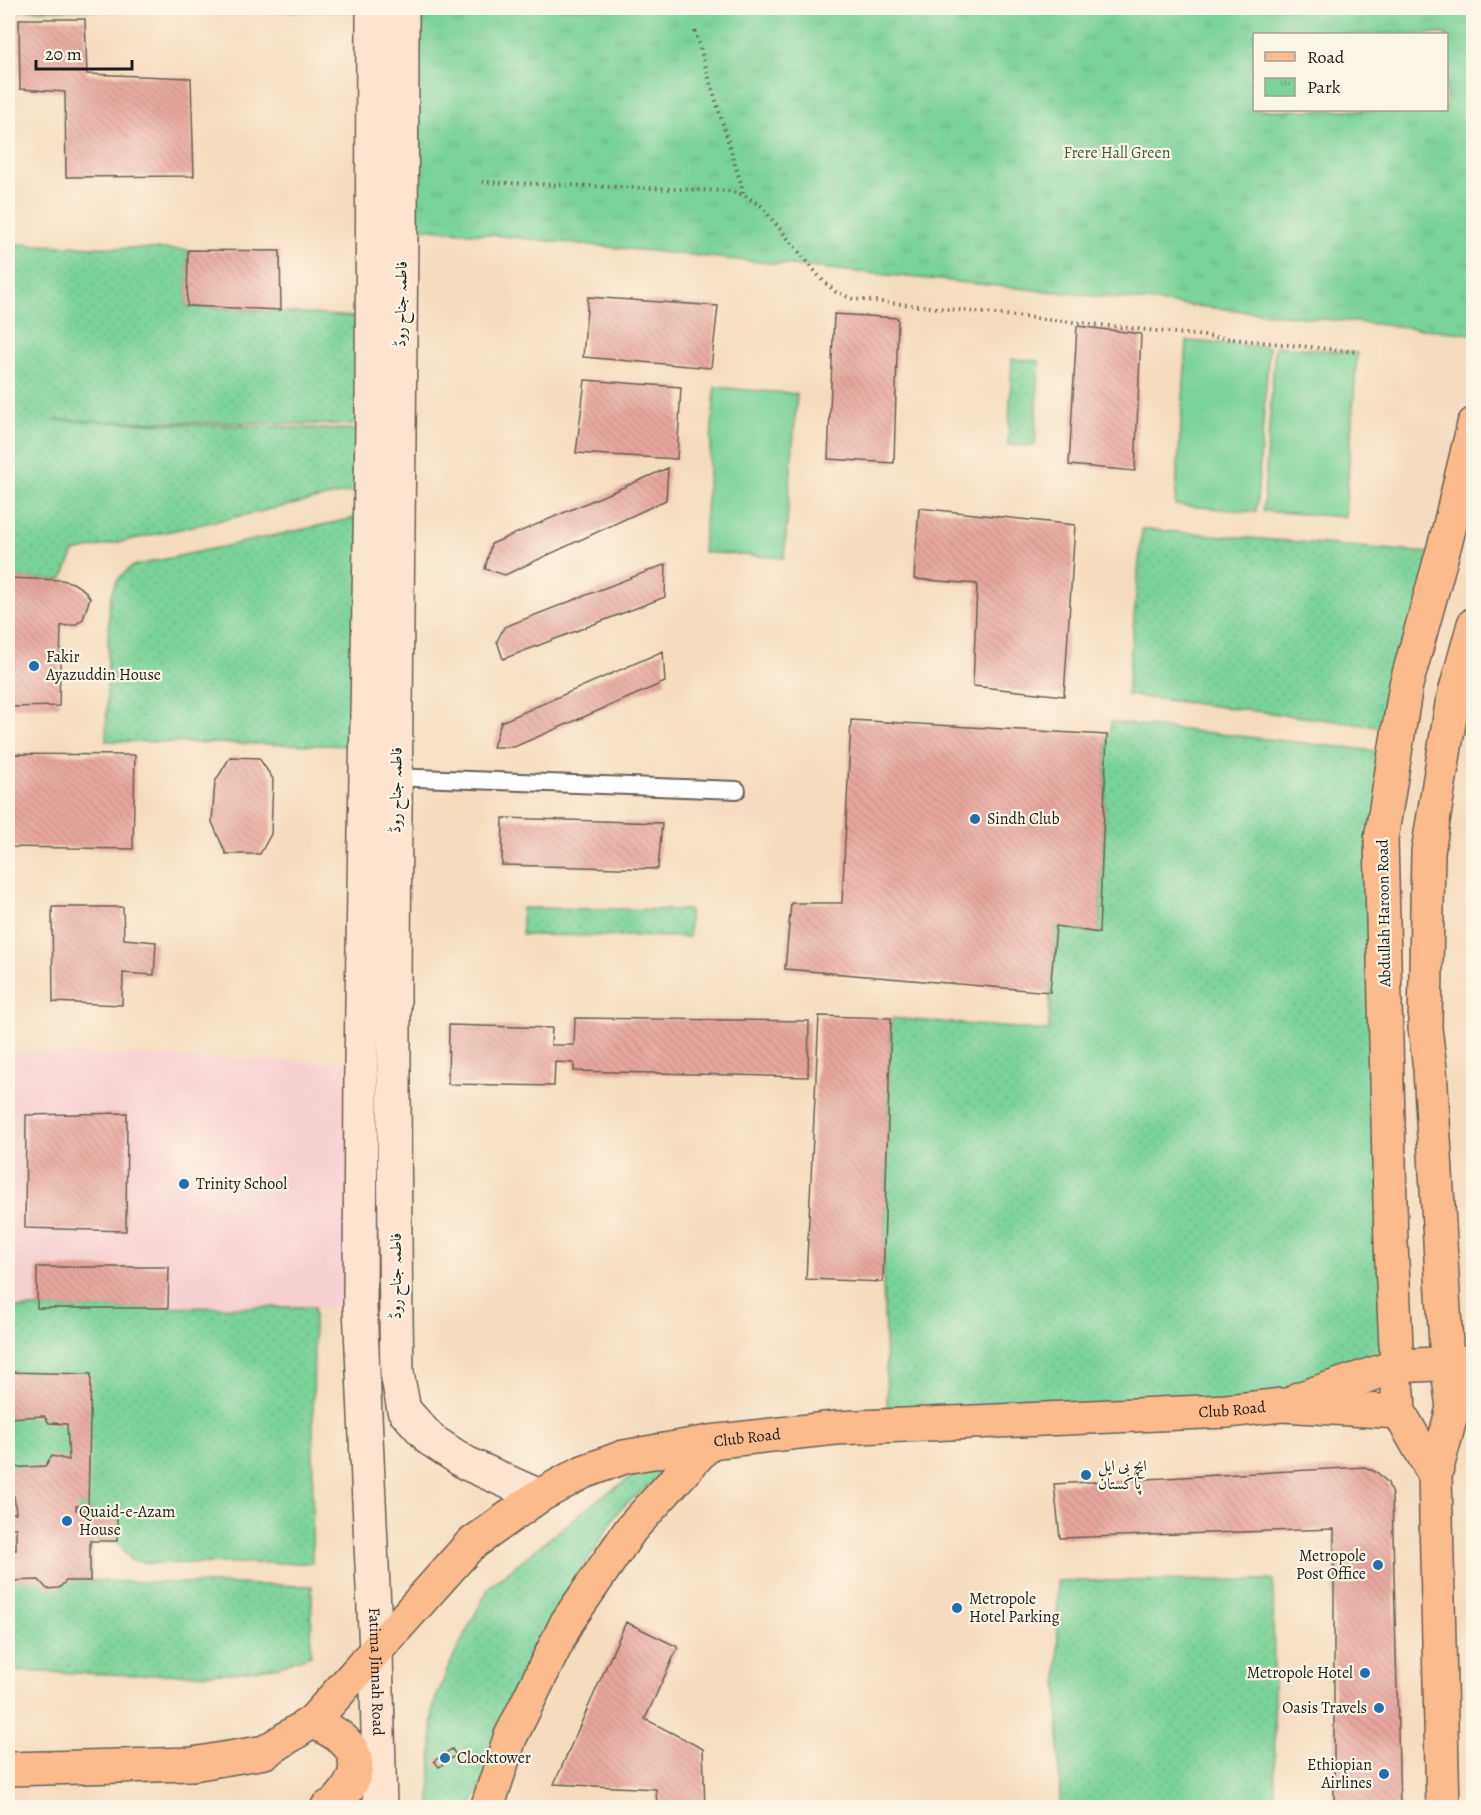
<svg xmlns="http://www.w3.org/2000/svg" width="1481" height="1815" viewBox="0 0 1481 1815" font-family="Alegreya,Amiri,serif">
<defs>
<pattern id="grass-dots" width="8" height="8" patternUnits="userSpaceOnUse" patternTransform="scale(1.5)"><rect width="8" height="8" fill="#78d299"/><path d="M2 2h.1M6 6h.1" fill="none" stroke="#67b483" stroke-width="1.8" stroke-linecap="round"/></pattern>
<pattern id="park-tufts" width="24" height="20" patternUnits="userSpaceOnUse" patternTransform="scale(1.5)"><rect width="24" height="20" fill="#78d299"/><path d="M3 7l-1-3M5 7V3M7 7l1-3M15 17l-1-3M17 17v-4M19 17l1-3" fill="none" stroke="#67b483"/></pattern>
<pattern id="building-back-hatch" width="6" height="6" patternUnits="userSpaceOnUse" patternTransform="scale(1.5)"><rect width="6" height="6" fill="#e7a69e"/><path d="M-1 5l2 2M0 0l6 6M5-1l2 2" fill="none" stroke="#c68e88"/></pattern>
</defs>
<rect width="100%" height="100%" fill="#fcf5e5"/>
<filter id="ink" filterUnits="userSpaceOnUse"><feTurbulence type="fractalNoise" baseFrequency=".0167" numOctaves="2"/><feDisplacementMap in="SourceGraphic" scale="12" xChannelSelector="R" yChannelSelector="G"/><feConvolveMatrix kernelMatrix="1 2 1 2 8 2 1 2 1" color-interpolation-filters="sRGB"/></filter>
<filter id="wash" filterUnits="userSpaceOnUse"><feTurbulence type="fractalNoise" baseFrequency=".008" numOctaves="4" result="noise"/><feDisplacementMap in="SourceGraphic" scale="24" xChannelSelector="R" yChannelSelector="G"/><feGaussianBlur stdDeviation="1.35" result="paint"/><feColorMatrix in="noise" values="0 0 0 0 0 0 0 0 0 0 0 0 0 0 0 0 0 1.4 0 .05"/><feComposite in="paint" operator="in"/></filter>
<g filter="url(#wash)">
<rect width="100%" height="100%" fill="#f5dcbf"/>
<path fill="#f7cfd1" d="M8,1052L361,1063L360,1307L8,1306Z"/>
<path fill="url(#grass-dots)" stroke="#4a775a" stroke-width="1.5" d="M8,8H355V11L8,10Z
M8,244L188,250L187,306L371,318L367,425L54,420L367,430L369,488L74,552L62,580L8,578Z
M1012,359L1039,361L1035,446L1008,445Z
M369,515L366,746L106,741L109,607C112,586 116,578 133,566Z
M1142,529L1442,554L1399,729L1127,695Z
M1111,722L1395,753L1397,1365L1282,1404L888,1426L883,1282L891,1018L1049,1031L1050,992L1056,926L1099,933L1107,735L1110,731Z
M522,908L689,910V937L522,935Z
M314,1307L312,1563H150L131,1560L117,1541H91L90,1581L312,1586L311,1655L279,1666L233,1673L136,1675L8,1671V1308Z
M706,1438L619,1510L580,1573L471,1807L430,1808L433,1706L449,1666L489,1587L600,1498L635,1475Z
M1273,1580L1275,1807H1060L1057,1581Z"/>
<path fill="url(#park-tufts)" stroke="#4a775a" stroke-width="1.5" fill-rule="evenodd" d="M403,8H1473V334L402,226ZM1254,34H1446V110H1254Z"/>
<path fill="#78d299" stroke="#4a775a" stroke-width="1.5" d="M1187,341L1269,347L1256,512L1175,505Z
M1275,346L1357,353L1345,517L1263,511Z
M715,387L797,394L784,558L703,552Z"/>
<g id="blocks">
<path fill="url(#building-back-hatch)" d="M19,19H85L87,74L191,78L194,176L66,177L65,92L20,89Z
M188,250L280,251L281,310L187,306Z
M588,297L718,306L711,368L583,357Z
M834,314L898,318L894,463L828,459Z
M1077,326L1141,334L1135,471L1069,465Z
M585,380L681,387L677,459L576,453Z
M668,468L666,500L505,575L485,569L491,544Z
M919,508L1075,525L1064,696L973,686L977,584L914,579Z
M666,564L665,597L503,659L497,641L504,627Z
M8,578L62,580L73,583L84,590L90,598L83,619L75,625L61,626L59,706L8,707Z
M663,651L665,682L514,747H493L501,722Z
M851,720L1107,735L1099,933L1056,926L1050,992L785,969L791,903H842Z
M8,754L135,755L133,849L8,847Z
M230,757L259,758L273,779L271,834L260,854H226L212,822L215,782Z
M503,818L662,823L658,869L502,865Z
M52,907H123L124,939L156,942L154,975L123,973L122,1005L53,1002Z
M819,1016L891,1018L883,1282L806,1279Z
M575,1018L809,1021L808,1077L574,1071V1063L555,1062L554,1086L448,1084L449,1025L552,1028L551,1045H574Z
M127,1113L126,1231L25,1228L26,1115Z
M37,1267H169L168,1308H37Z
M8,1372L91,1374L88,1506H76V1510L117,1511V1541H90V1581H66L59,1588L47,1589L39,1580L8,1581V1550H16V1528H8V1513H16L14,1496H8V1468L45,1466L52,1456L69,1460L67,1424L49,1423L44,1416L8,1418Z
M1365,1467L1378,1473L1388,1483L1392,1495L1400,1808H1334V1529L1060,1538L1054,1484Z
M626,1622L678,1647L645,1719L703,1749L705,1808H657L656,1789L554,1784Z
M452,1749L456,1755L439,1767L434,1761Z"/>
</g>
</g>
<g filter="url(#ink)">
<use href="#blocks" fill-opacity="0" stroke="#685f55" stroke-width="1.5"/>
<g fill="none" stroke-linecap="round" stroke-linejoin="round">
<defs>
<path id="lane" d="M391,777L737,790"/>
<g id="secondary">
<path id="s1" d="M373,8L372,428L361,1063L360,1307L376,1652L380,1808"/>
<path d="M402,8C402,463 388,918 397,1373L404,1410L431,1440L466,1463L539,1496"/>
</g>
<path id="primary" d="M1447,1362L1430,1069L1425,1028L1428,852L1452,704L1474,624
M1397,1366L1391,1243L1381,839L1406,685L1449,529L1474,424
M487,1808L510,1738L567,1622L631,1529L710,1442"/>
<g id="highway">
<path d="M1398,1392L1399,1412L1435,1475"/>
<path d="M1298,1399L1397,1366L1474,1362"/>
<path d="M313,1721C327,1729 346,1737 353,1753C362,1773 345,1799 327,1808"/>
<path id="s2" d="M8,1769L193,1764L265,1752L313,1721L470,1545L539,1496L583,1472L624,1457L710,1442L835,1428L1227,1411L1282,1405L1399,1412"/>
<path d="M1443,1808L1435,1475L1453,1408L1447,1362"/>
</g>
</defs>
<use href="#lane" stroke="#685f55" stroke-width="20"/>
<use href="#secondary" stroke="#685f55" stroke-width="36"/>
<use href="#primary" stroke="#685f55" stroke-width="36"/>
<use href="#highway" stroke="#685f55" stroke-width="36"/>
<path stroke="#685f55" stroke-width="4" stroke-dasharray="1.5 4.5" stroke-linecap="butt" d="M1251,8L1253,14
M695,31L744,194
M482,182L728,191L744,195L761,206L823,281L836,292L853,299L1357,352"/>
<use href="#lane" stroke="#fff" stroke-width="16"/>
<use href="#secondary" stroke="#fde4d1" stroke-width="33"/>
<use href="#primary" stroke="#fbbb8d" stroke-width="33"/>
<use href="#highway" stroke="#fbbb8d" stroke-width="33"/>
</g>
</g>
<g fill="#1f6fb2" stroke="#fcf5e5" stroke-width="2">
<circle cx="34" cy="666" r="6"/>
<circle cx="975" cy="819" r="6"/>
<circle cx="184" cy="1184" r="6"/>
<circle cx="1086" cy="1475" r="6"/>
<circle cx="67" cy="1521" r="6"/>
<circle cx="1378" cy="1565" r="6"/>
<circle cx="957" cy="1608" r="6"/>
<circle cx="1365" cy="1673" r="6"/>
<circle cx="1379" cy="1708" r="6"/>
<circle cx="445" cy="1758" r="6"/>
<circle cx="1384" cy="1774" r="6"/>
</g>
<g text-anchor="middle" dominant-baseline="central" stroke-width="4.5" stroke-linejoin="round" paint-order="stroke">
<g font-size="16" fill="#3c5c48" stroke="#fcf5e5">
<text x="1117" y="153">Frere Hall Green</text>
</g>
<g font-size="16" fill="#1c1c1c" stroke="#fcf5e5">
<text transform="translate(401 304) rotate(-89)">فاطمہ جناح روڈ</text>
<text transform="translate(396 790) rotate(-89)">فاطمہ جناح روڈ</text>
<text transform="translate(1384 913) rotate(-91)">Abdullah Haroon Road</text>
<text transform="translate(396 1276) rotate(-90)">فاطمہ جناح روڈ</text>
<text stroke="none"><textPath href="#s2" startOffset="1340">Club Road</textPath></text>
<text stroke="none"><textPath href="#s2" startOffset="854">Club Road</textPath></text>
<text stroke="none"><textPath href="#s1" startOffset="1664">Fatima Jinnah Road</textPath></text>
</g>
<g font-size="16" fill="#1c1c1c" stroke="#fcf5e5" text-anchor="start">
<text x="46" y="657">Fakir<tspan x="46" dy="18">Ayazuddin House</tspan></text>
<text x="987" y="819">Sindh Club</text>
<text x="196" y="1184">Trinity School</text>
<text x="1098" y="1466">ایچ بی ایل<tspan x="1098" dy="18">پاکستان</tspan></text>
<text x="79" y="1512">Quaid-e-Azam<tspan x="79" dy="18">House</tspan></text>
<text x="1366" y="1556" text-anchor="end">Metropole<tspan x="1366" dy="18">Post Office</tspan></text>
<text x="969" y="1599">Metropole<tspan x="969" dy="18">Hotel Parking</tspan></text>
<text x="1353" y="1673" text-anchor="end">Metropole Hotel</text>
<text x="1367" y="1708" text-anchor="end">Oasis Travels</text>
<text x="457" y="1758">Clocktower</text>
<text x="1372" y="1765" text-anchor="end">Ethiopian<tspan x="1372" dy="18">Airlines</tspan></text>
</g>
</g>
<rect width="1481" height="1815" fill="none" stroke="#fcf5e5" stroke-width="30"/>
<rect x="1253" y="33" width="195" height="78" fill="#fcf5e5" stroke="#a29e95" stroke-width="1.5"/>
<rect x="1265" y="52" width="30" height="9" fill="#fbbb8d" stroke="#a29e95" stroke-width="1.5"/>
<text x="1307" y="63" font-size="18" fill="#1c1c1c">Road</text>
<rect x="1265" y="78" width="30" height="18" fill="url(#park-tufts)" stroke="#a29e95" stroke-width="1.5"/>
<text x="1307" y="93" font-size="18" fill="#1c1c1c">Park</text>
<path d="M36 60v9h96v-9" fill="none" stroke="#1c1c1c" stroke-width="3"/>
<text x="45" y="60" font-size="18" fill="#1c1c1c" stroke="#fcf5e5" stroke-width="4.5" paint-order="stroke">20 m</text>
</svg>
